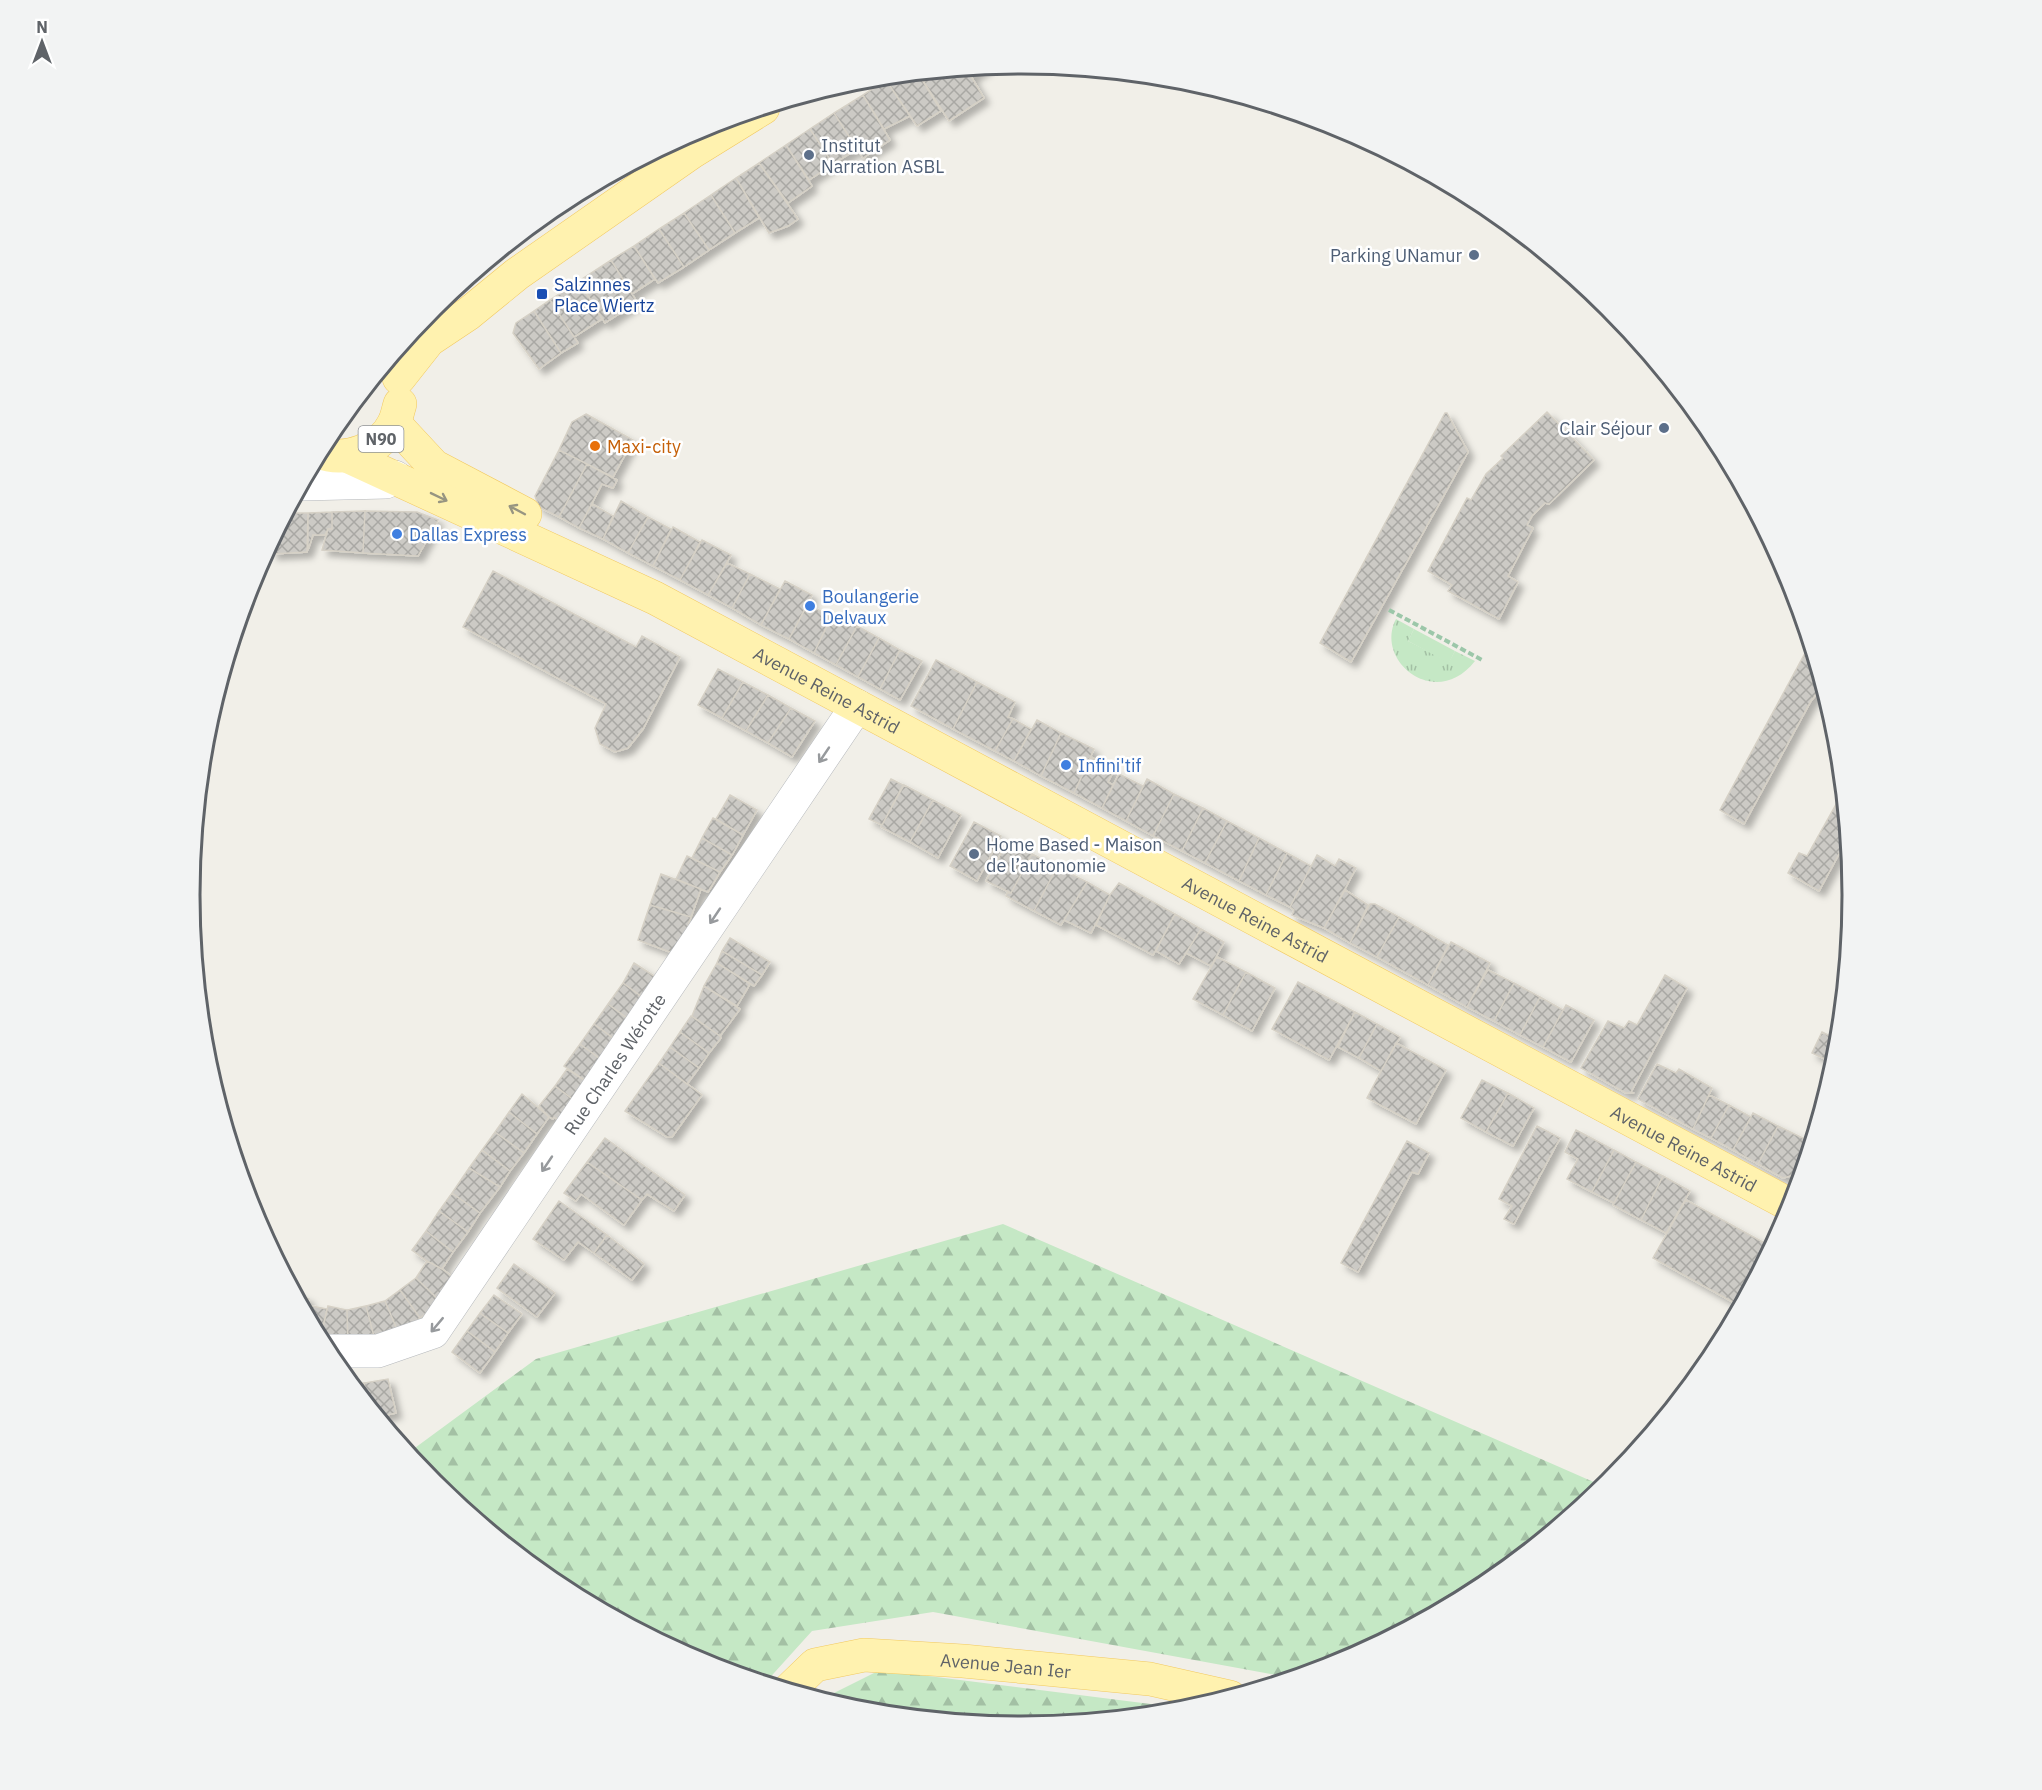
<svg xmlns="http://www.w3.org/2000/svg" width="2042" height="1790" viewBox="0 0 2042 1790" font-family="'IBM Plex Sans',sans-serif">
<defs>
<pattern id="grass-tufts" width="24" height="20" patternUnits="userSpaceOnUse" patternTransform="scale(1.5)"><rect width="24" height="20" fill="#c5e8c5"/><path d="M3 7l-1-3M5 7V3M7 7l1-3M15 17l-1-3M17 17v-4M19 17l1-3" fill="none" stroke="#a3c0a4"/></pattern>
<pattern id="forest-firs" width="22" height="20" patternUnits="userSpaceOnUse" patternTransform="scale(1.5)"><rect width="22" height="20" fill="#c5e8c5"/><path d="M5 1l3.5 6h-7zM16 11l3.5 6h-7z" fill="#a3c0a4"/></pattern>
<pattern id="building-cross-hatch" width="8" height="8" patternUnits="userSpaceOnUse" patternTransform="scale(1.5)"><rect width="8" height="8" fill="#cccac5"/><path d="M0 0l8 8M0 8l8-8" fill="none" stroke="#a9a8a4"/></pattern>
<filter id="shadow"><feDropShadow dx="5.5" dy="5.5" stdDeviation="3" flood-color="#0004"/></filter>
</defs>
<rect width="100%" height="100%" fill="#f1efe8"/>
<path fill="url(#grass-tufts)" d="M1396,619L1414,629L1408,641L1449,662L1455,651L1475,661C1436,711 1374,661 1396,619Z"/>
<path fill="url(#forest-firs)" d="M1003,1224L1605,1487L1483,1587L1339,1664L1293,1678L933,1612L812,1631L765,1683L702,1664L558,1587L432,1483L408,1453L536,1359Z
M880,1670L1190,1709L1021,1727L858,1711L837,1704L834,1693Z"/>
<path fill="#c5e8c5" d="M1414,629L1455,651L1449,663L1408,641Z"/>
<path fill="url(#building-cross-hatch)" stroke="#d6d1c6" stroke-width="1.5" filter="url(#shadow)" d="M988,66L971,77L966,68Z
M966,68L984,98L949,121L918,73Z
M918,73L941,111L917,126L886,80L893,76Z
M886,80L910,116L884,129L863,95Z
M863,95L890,140L863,158L834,113Z
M834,113L857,149L833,164L810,129Z
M810,129L833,164L809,180L786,145Z
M786,145L812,186L788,203L759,163Z
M759,163L798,219L788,226L769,233L736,178Z
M736,178L759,218L735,233L711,195Z
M711,195L735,233L709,250L684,213Z
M684,213L709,250L684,267L659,229Z
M659,229L684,267L658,283L634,246Z
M634,246L655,279L632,294L611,260Z
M611,260L637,302L605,323L579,281Z
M579,281L602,319L574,337L550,300Z
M550,300L578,343L561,353L534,311Z
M534,311L561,353L539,369L513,333L516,323Z
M1547,412L1594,460L1549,504L1545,503L1532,516L1527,525L1533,528L1508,576L1518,582L1499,619L1448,591L1452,585L1428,571L1467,498L1471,500L1486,474L1503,458L1501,456Z
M1445,413H1447L1468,452L1351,662L1320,643Z
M586,414L633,440L613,477L559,450L572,422Z
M559,450L587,464L559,517L539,507L535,496Z
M587,464L617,480L613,488L602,484L579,528L559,517Z
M621,501L648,517L628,553L603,539Z
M592,504L613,516L603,539L579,528Z
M365,511L363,553L322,550L328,529H332V512Z
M365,511L417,512L438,520L418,556L363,553Z
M332,512V529H328L325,535H313L308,550V513Z
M286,513H308L307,552L272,554V540Z
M648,517L671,529L653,566L628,553Z
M673,527L700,542L680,580L653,566Z
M702,540L731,555L708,595L680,580Z
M727,563L750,574L732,608L708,595Z
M493,571L636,647L642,636L680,657L643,729L628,748L615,752L600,744L595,728L606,704L463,627Z
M750,574L780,589L761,625L732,608Z
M785,581L812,595L789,639L761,625Z
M808,604L831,617L814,653L789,639Z
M833,614L857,626L836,665L814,653Z
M857,626L879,638L858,677L836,665Z
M879,638L900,650L880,689L858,677Z
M1810,644L1824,690L1819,691L1811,701L1744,824L1720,810Z
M900,650L922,661L900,700L880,689Z
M936,660L977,682L953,729L911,706Z
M718,669L743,682L722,718L698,705Z
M743,682L768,695L746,731L722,718Z
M977,682L1015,702L1008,717L1013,719L995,751L953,729Z
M768,695L791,708L768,743L746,731Z
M791,708L815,721L792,757L768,743Z
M1013,719L1031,729L1014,761L995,751Z
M1037,720L1061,733L1041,776L1014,761Z
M1061,733L1094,749L1074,793L1041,776Z
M1091,757L1114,770L1108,782L1113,785L1102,808L1074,793Z
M1119,774L1143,786L1126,821L1102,808Z
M891,779L903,785L882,825L869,819Z
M1147,779L1174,794L1153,836L1126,821Z
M904,785L933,800L910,842L881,827Z
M1843,792L1847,839L1819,891L1788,873L1799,853L1807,856Z
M1174,794L1203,808L1182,851L1153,836Z
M730,795L757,810L743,835L716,819Z
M933,800L961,815L938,858L910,842Z
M1203,808L1227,821L1205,863L1182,851Z
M713,818L743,835L732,855L702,838Z
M1227,821L1259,838L1239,881L1205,863Z
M974,822L1001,836L977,881L950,866Z
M702,838L732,855L720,872L692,858Z
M1259,838L1287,853L1266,895L1239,881Z
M1008,841L1032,854L1011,893L986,881Z
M1287,853L1311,866L1290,907L1266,895Z
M1032,854L1057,867L1034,911L1006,896L1007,893H1011Z
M1317,855L1335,866L1339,859L1356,868L1324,928L1292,915L1294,910L1290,907Z
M687,856L720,872L708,892L676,879Z
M1057,867L1087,882L1061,925L1034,911Z
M661,874L701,889L691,917L650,905Z
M1087,882L1110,895L1091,933L1064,920Z
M1119,883L1175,914L1153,955L1096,925L1110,895Z
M1345,890L1368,905L1350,943L1324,928Z
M1370,904H1375L1399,917L1377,957L1350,943Z
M650,905L691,917L678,955L638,940Z
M1175,914L1201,929L1179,964L1156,951Z
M1399,917L1448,945L1428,985L1377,957Z
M1201,929L1224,942L1211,966L1186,953Z
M730,938L770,962L762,975L722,951Z
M1451,942L1490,963L1467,1007L1428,985Z
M722,951L762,975L754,986L717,963Z
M1217,957L1246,972L1223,1015L1193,999Z
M634,963L665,983L653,1005L623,983Z
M717,963L750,984L737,1006L704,986Z
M1488,970L1514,983L1494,1021L1467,1007Z
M1246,972L1275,988L1252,1031L1223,1015Z
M1665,975L1687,988L1631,1092L1634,1093H1626L1581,1068L1608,1021L1624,1028L1629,1021L1637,1025Z
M1298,982L1355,1012L1329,1060L1272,1029Z
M623,983L653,1005L638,1026L608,1004Z
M1514,983L1540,997L1520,1035L1494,1021Z
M704,986L740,1009L720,1036L692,1016Z
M1540,997L1563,1010L1543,1047L1520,1035Z
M608,1004L638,1026L624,1046L594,1024Z
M1566,1005L1594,1020L1571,1062L1543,1047Z
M1355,1012L1377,1024L1359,1058L1338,1047Z
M691,1016L720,1036L721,1038L709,1053L680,1032Z
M594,1024L624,1046L610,1066L580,1044Z
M1377,1024L1400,1037L1381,1071L1359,1058Z
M680,1032L709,1053L699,1068L670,1047Z
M1822,1032L1838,1040L1839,1037L1835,1064L1812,1053Z
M1396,1043L1446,1070L1416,1124L1367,1098Z
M580,1044L610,1066L595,1087L564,1066Z
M670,1047L699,1068L687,1084L659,1063Z
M659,1063L702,1095L672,1137H667L625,1111Z
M1657,1064L1676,1073L1679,1069L1712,1088L1693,1129L1638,1099Z
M567,1069L595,1087L582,1106L555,1086Z
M1482,1080L1508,1093L1486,1132L1461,1118Z
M555,1086L582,1106L568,1127L554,1117L553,1119L549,1117L539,1106Z
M1508,1093L1534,1108L1513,1146L1486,1132Z
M522,1094L549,1117L537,1134L509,1112Z
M1709,1095L1729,1105L1711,1138L1693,1129Z
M1729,1105L1751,1117L1733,1150L1711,1138Z
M509,1112L537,1134L524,1153L495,1132Z
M1753,1113L1778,1126L1758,1164L1733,1150Z
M1537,1126L1560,1138L1514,1224L1504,1219L1512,1206L1499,1199Z
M1778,1126L1811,1142L1794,1175L1783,1178L1758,1164Z
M1576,1130L1614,1150L1592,1192L1567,1179L1578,1159L1565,1152Z
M495,1132L524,1153L510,1171L482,1150Z
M605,1138L685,1195L674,1211L647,1194L642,1200L587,1162Z
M1407,1141L1429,1153L1418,1174L1412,1172L1358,1272L1341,1263Z
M482,1150L510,1171L500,1187L469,1168Z
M1614,1150L1636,1162L1614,1203L1592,1192Z
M587,1162L642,1200L624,1225L581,1194L576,1201L564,1193Z
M1636,1162L1663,1176L1641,1220L1613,1205Z
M469,1168L500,1187L480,1213L452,1193Z
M1663,1176L1690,1191L1666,1233L1641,1220Z
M452,1193L480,1213L468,1232L439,1211Z
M1686,1200L1772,1247L1740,1306L1653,1258Z
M559,1201L607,1235L594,1253L578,1242L564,1260L533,1239Z
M439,1211L468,1232L453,1252L426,1231Z
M426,1231L453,1252L442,1269L427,1261L412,1250Z
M607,1235L644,1264L632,1280L594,1253Z
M427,1261L442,1269L458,1281L441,1302L416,1278Z
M514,1264L555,1293L537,1317L497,1288Z
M416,1278L441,1302L420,1318L400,1290Z
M400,1290L420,1318L399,1334L385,1301Z
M295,1293L309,1299L305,1311Z
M494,1295L522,1314L508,1333L480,1313Z
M385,1301L399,1334L375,1340L366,1306Z
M307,1305L327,1309L320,1340L305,1311Z
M328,1306L347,1310L348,1345L320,1340Z
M366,1306L375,1340L348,1345L347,1310Z
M480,1313L508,1333L495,1352L467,1331Z
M467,1331L495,1352L480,1373L452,1352Z
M388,1379L396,1413L379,1417L369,1406L364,1383Z
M364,1383L369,1406L351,1384Z"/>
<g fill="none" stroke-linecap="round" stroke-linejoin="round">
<defs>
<g id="minor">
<path d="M302,484L386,482L395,477"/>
<path id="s1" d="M326,1351H378L433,1332L857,706"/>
</g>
<g id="major">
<path d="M399,378L429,340L468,314L517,274L692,152L763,108"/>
<path d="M394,423L434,466L525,514"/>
<path d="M319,452C346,463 381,449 394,423C397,417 398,410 400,404"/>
<path id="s2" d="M347,456L655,598L1792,1206"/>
<path id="s3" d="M789,1690L815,1665L864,1655L963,1661L1150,1679L1230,1697"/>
</g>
</defs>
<use href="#minor" stroke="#b5b8bc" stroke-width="34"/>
<use href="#major" stroke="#f2c960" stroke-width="34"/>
<path stroke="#9cc7a9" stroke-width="4" stroke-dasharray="6 3" stroke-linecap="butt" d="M1389,610L1484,661"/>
<use href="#minor" stroke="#fff" stroke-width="33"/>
<use href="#major" stroke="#fff2af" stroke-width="33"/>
</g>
<defs><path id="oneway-shaft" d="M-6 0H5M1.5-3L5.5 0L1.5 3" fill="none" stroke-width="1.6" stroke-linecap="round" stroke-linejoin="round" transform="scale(1.5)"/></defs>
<g stroke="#979581">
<use href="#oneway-shaft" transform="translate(439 497) rotate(26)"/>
<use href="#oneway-shaft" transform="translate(517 510) rotate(-152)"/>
</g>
<g stroke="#979a9d">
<use href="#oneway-shaft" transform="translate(824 755) rotate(124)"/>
<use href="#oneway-shaft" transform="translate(715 916) rotate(124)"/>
<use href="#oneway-shaft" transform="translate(547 1164) rotate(124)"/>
<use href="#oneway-shaft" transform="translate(437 1325) rotate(130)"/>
</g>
<g fill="#5c6f8a" stroke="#fff" stroke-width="2">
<circle cx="809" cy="155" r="6"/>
<circle cx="1474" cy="255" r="6"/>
<circle cx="1664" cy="428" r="6"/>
<circle cx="974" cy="854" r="6"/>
</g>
<rect fill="#1a4fb4" stroke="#fff" stroke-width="2" x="536" y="288" width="12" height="12" rx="3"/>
<circle fill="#e8710a" stroke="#fff" stroke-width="2" cx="595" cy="446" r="6"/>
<g fill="#3f7fe0" stroke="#fff" stroke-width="2">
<circle cx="397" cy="534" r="6"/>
<circle cx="810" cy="606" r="6"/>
<circle cx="1066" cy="765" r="6"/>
</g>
<g text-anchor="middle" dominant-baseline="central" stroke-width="5" stroke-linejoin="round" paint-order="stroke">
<rect fill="#fff" stroke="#8f9295" stroke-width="1.5" x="358.5" y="426" width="45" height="26" rx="4.5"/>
<g font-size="16" font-weight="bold" fill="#5f6368">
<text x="381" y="439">N90</text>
</g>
<g font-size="18" fill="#4e5e75" stroke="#fff" text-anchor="start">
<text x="821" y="145">Institut<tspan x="821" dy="21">Narration ASBL</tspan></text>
<text x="1462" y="255" text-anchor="end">Parking UNamur</text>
<text x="1652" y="428" text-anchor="end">Clair Séjour</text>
<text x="986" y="844">Home Based - Maison<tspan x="986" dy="21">de l’autonomie</tspan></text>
</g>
<g font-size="18" fill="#164399" stroke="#fff" text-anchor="start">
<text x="554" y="284">Salzinnes<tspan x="554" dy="21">Place Wiertz</tspan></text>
</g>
<g font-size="18" fill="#c56008" stroke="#fff" text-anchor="start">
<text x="607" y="446">Maxi-city</text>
</g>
<g font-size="18" fill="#366cbe" stroke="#fff" text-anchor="start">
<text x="409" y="534">Dallas Express</text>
<text x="822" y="596">Boulangerie<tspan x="822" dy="21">Delvaux</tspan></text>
<text x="1078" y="765">Infini'tif</text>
</g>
<g font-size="18" fill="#5f6368" stroke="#fff">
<text stroke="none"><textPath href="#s2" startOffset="534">Avenue Reine Astrid</textPath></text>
<text stroke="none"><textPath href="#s2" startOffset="1020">Avenue Reine Astrid</textPath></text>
<text stroke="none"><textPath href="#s1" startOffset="434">Rue Charles Wérotte</textPath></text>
<text stroke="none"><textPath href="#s2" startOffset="1506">Avenue Reine Astrid</textPath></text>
<text stroke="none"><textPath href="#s3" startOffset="228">Avenue Jean Ier</textPath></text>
</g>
</g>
<path d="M0 0H2042V1790H0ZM200 895a821 821 0 1 1 1642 0a821 821 0 1 1-1642 0Z" fill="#f2f3f3" fill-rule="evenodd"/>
<path fill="none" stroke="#5f6368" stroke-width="3" d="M200 895a821 821 0 1 1 1642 0a821 821 0 1 1-1642 0Z"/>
<g transform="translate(42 42)" stroke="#ffffff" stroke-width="4.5" paint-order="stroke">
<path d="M0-4.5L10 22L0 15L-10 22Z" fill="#5f6368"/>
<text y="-9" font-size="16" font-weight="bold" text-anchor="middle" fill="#5f6368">N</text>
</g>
</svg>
